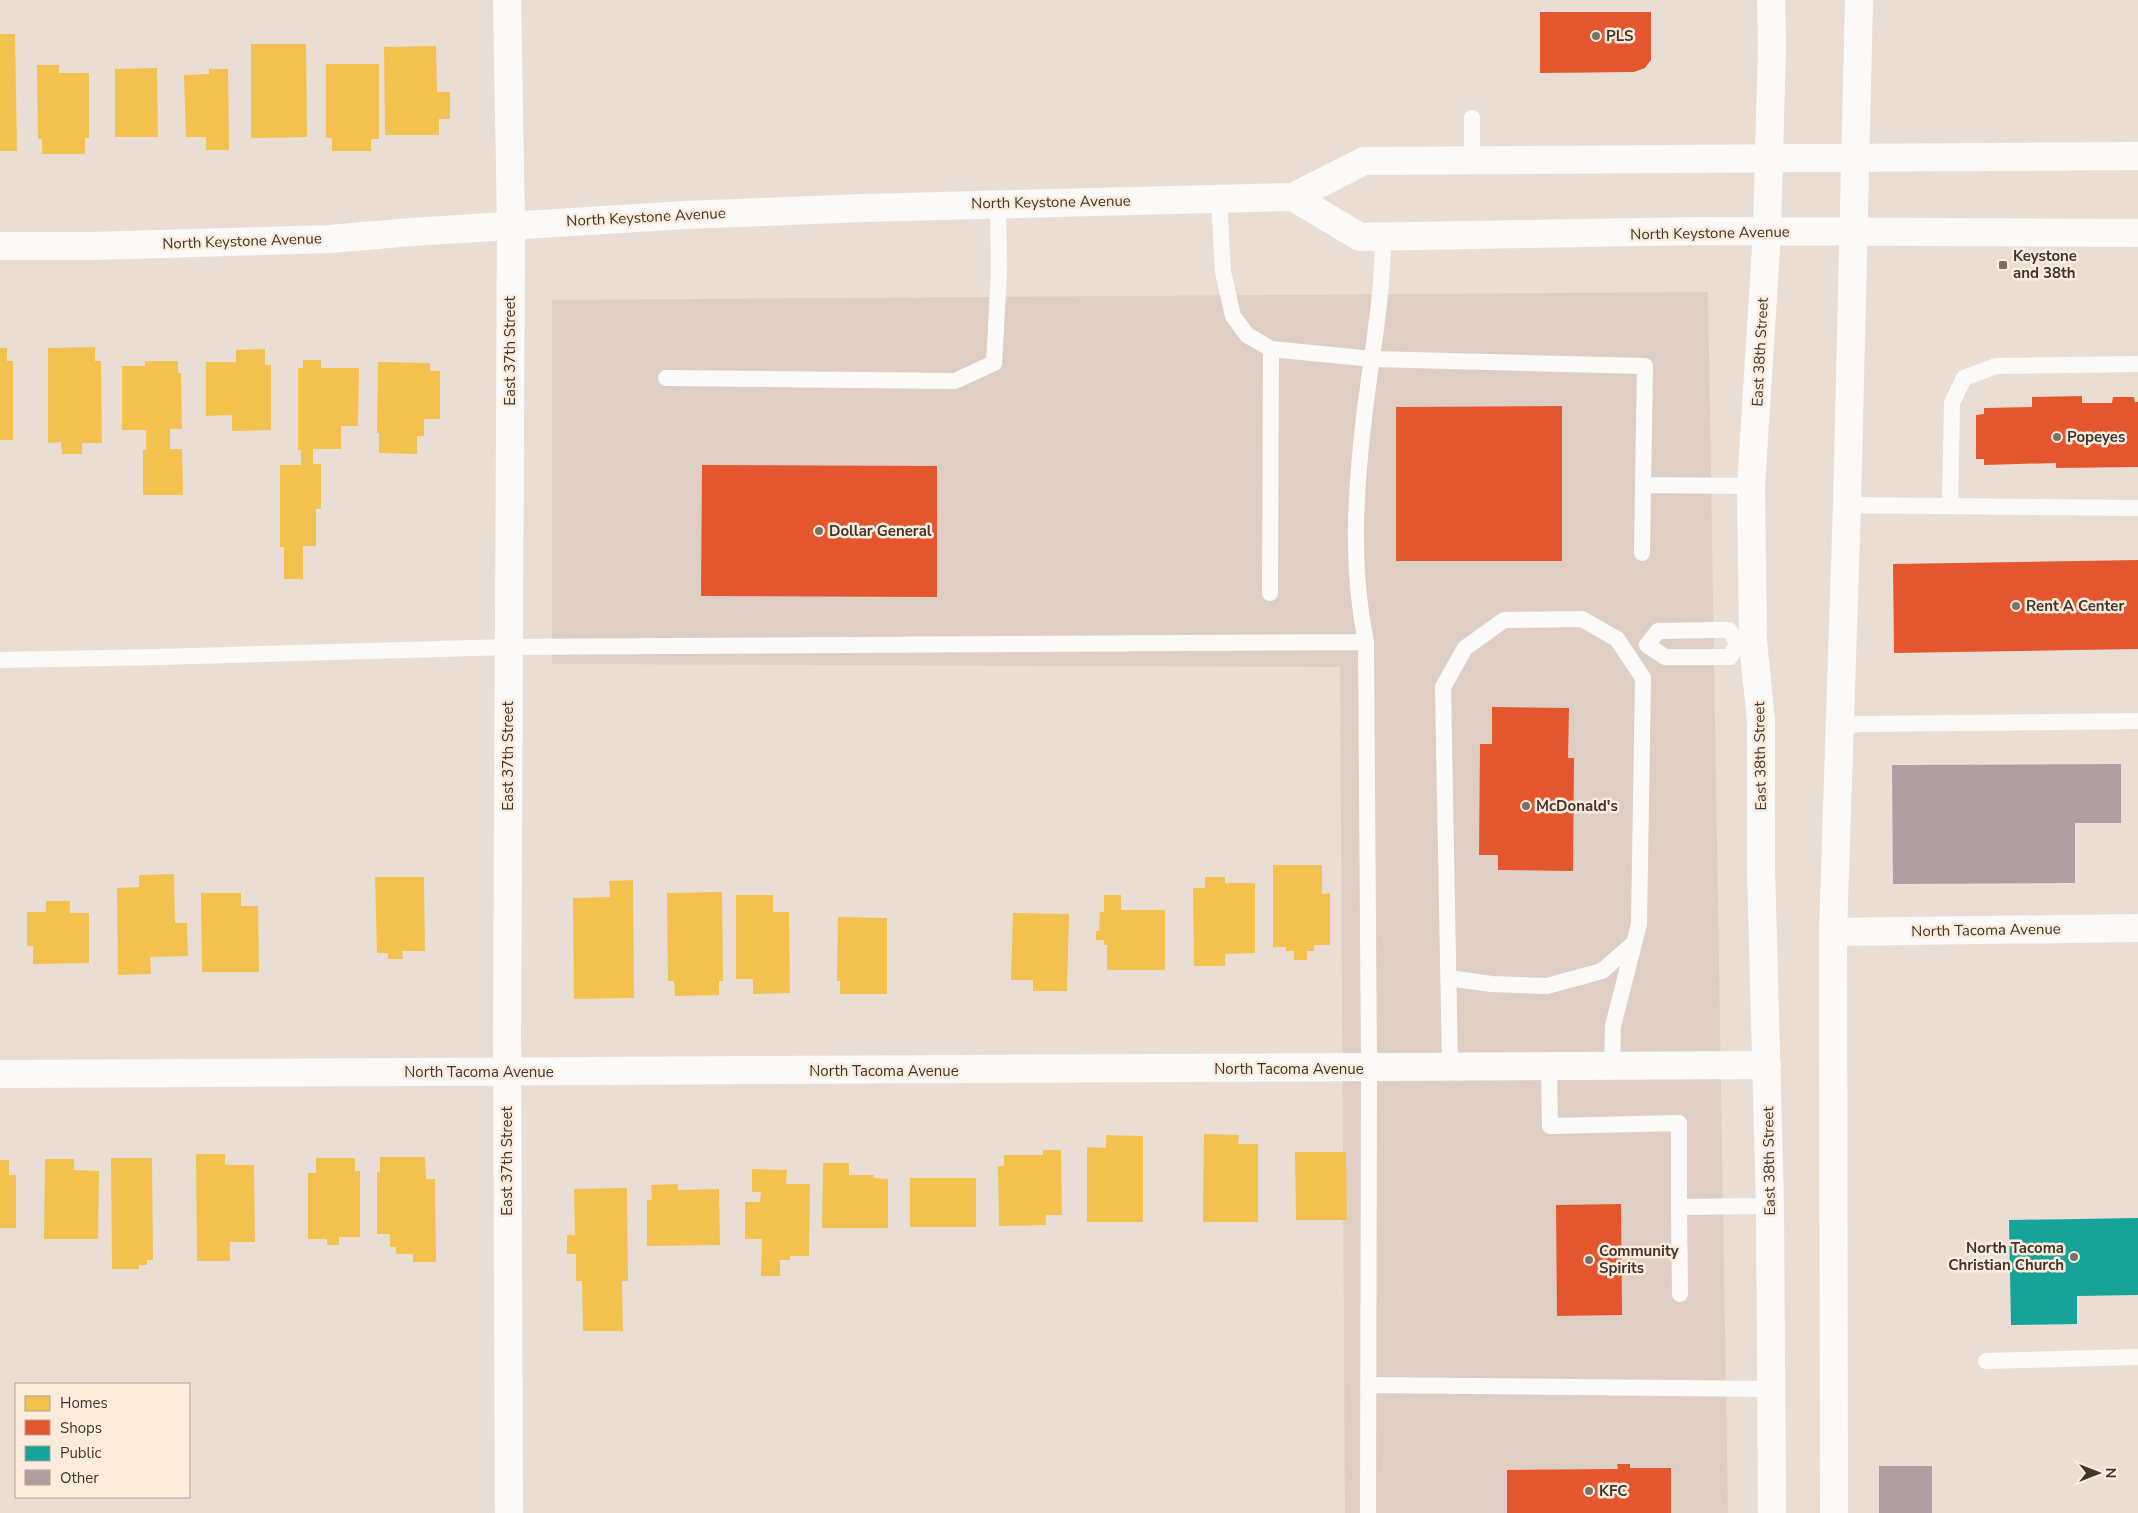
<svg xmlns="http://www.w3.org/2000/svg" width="2138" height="1513" viewBox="0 0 2138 1513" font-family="'Nunito Sans',sans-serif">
<rect width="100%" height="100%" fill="#eaded4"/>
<path fill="#dfcec3" d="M1708,292L1728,1513H1345L1340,667L552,664V300Z"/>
<path fill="#f2c14e" d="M0,34H15L17,151H0Z
M251,44H306L307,137L251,138Z
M436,46L437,92H450V119H439V135H385L384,47Z
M326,64H379V139H371V151H332V138H326Z
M37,65H59V73H89V138H85V154H42V139H38Z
M157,68L158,137H115V69Z
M209,69H228L229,150H206V137H186L184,75L209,74Z
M95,347V361H101L102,443H82V454H62L61,442L48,443V348Z
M0,348H7V361H13V440H0Z
M265,349V365H271V430L232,431V415L206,416V362H236V350Z
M303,360H321V368H359L358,426H341V449H313V464H321V509H316V546H303V579H284V547H280V465H301V450H298V368H303Z
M145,361H178V373H181L182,429H170V449H182L183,495H143V450H146V430H122V366H145Z
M378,362L430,363V371H440V419H424V436H417V454L379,453V433H377Z
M1273,865H1322V894L1330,893V945H1314V951H1307V960H1294V951H1286V947H1273Z
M174,874L175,923H187L188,956L150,957L151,974L118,975L117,888L139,887V875Z
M375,877H424L425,951H402L403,959H388V953H377Z
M1205,877H1225V883H1255V953L1225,954V966H1194L1193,888H1205Z
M633,880L634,998L574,999L573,898L610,897L609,881Z
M722,892L723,981H719V995L675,996L674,981H668L667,893Z
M201,893H241V906H258L259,972H202Z
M736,895H773V912H789L790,993L753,994V979H736Z
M1104,895H1121V910H1165V970H1107V945H1104V940H1096V931H1099L1100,912H1104Z
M46,901H70V913H89V963L33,964V946H27V912H46Z
M1013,913L1069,914L1067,991H1033V980H1011Z
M838,917L887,918V994H840V981H837Z
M1204,1134L1239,1135L1238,1144H1258V1222H1203Z
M1106,1135L1143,1136V1222H1087V1147L1106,1148Z
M1043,1150H1061L1062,1215H1046V1225L999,1226L998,1166H1004V1155H1043Z
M1295,1152H1346L1347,1220H1296Z
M196,1154H225V1165H254L255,1242H230V1261H197Z
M380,1157H425L426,1179H435L436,1262H413V1254H396V1247H390V1234H377V1172H380Z
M111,1158H152L153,1260H147V1265H139V1269H112Z
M316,1158H355V1171H360V1237H339V1245H327V1239H308V1173H316Z
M45,1159H74V1170L99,1171L98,1239H44Z
M0,1160H9V1175H16V1228H0Z
M823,1163H849V1175H874V1178L888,1179V1228H822Z
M752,1169L787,1170L786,1184H810L809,1256H790V1260H780V1276H761L762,1239H745V1202H760L761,1192H752Z
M910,1178H976V1227H910Z
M678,1184V1190L719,1189L720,1245L647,1246V1200H652L651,1185Z
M627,1188L628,1281H622L623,1331H583L582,1281H576V1254H567V1235H575L574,1189Z"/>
<path fill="#e4572e" d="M1540,12H1651V60L1645,68L1634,72L1540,73Z
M2082,396V403H2112L2113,397H2134L2135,402H2138V467L2056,468V463L1984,465V459H1976V415L1984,414V408L2032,407V397Z
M1562,406V561H1396V407Z
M702,465L937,466V597L701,596Z
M2138,560V649L1894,653L1893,564Z
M1492,707L1569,708L1568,758H1574L1573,871L1498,870V855H1479L1480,744H1492Z
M1621,1204L1622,1315L1557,1316L1556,1205Z
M1617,1464H1630V1468H1671V1513H1507V1470L1618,1469Z"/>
<path fill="#17a398" d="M2138,1218V1295L2077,1296V1324L2011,1325L2009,1220Z"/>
<path fill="#ae9ea2" d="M2121,764V823H2075V883L1893,884L1892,765Z
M1879,1466H1932V1513H1879Z"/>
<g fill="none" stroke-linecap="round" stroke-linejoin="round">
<path stroke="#fcfaf9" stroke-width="16" d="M1472,160V118
M1219,199L1223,272L1233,316L1247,335L1271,349L1373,359L1645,366L1643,485L1751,486
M666,378L955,381L994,363L999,273L998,204
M1847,505L2138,508
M1950,506L1952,403L1964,378L1996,366L2138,364
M1642,553L1643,485
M1270,593L1271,349
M1718,630H1729L1738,643L1730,657H1665L1647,645L1658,631Z
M0,660L158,657L508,647L1366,642
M1839,726L1861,724L2138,721
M1449,978L1491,984L1547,986L1602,971L1634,943
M1549,1067L1550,1126L1679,1123V1207L1770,1206
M1450,1068L1443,687L1465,648L1504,620L1582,619L1617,639L1643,678L1639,924L1613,1026L1612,1067
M1679,1207L1680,1294
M1986,1361L2138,1357
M1368,1385L1771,1389
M1368,1513L1369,1068L1366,642C1351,570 1355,499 1363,426C1370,363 1383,300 1383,237"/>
<path stroke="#fcfaf9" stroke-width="28" d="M507,0L511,225L507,1033L509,1513
M1833,932L2138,928
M0,1074L1767,1065"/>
<path stroke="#fcfaf9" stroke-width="28" d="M1771,0L1772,45L1767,232L1751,486L1753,642L1761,721V867L1770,1206L1772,1513
M1293,197L1360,237L1698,231L2138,233
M0,246H91L331,239L411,232L685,215L864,208L1293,197L1364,161L2138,156
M1834,1513L1833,932L1847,505L1859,0"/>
</g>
<g fill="#7a7169" stroke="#fdebdc" stroke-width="2">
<circle cx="1596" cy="36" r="5"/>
<rect x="1998" y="260" width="10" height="10" rx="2.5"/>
<circle cx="2057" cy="437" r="5"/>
<circle cx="819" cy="531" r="5"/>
<circle cx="2016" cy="606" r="5"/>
<circle cx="1526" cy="806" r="5"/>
<circle cx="2074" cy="1257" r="5"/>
<circle cx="1589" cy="1260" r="5"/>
<circle cx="1589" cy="1491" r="5"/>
</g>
<g text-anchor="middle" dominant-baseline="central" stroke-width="5" stroke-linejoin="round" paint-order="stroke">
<g font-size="15" font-weight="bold" fill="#3e362f" stroke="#fdebdc" text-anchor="start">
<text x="1606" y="36">PLS</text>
<text x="2013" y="256">Keystone<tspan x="2013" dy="17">and 38th</tspan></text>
<text x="2067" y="437">Popeyes</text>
<text x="829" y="531">Dollar General</text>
<text x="2026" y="606">Rent A Center</text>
<text x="1536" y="806">McDonald's</text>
<text x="2064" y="1248" text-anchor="end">North Tacoma<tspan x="2064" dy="17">Christian Church</tspan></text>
<text x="1599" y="1251">Community<tspan x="1599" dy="17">Spirits</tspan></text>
<text x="1599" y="1491">KFC</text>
</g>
<g font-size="15" fill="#3e362f" stroke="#fdebdc">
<text transform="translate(1051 202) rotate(-1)">North Keystone Avenue</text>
<text transform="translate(646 217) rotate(-3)">North Keystone Avenue</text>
<text transform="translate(1710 233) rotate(-1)">North Keystone Avenue</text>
<text transform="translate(242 241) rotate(-2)">North Keystone Avenue</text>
<text transform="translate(510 351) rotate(-90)">East 37th Street</text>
<text transform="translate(1760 352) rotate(-87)">East 38th Street</text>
<text transform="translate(508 756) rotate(-90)">East 37th Street</text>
<text transform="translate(1760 756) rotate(-91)">East 38th Street</text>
<text transform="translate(1986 930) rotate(-1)">North Tacoma Avenue</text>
<text x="1289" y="1069">North Tacoma Avenue</text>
<text x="884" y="1071">North Tacoma Avenue</text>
<text x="479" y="1072">North Tacoma Avenue</text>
<text transform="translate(507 1161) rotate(-90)">East 37th Street</text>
<text transform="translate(1769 1161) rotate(-91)">East 38th Street</text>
</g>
</g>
<rect x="15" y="1383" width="175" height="115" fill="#fdebdc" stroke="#b1a397"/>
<rect x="25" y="1396" width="25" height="15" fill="#f2c14e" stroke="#b1a397"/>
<text x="60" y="1408" font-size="15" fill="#3e362f">Homes</text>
<rect x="25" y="1420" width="25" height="15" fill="#e4572e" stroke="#b1a397"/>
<text x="60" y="1433" font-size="15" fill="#3e362f">Shops</text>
<rect x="25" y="1446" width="25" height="15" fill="#17a398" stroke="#b1a397"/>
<text x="60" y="1458" font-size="15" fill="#3e362f">Public</text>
<rect x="25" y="1470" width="25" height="15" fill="#ae9ea2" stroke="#b1a397"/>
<text x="60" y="1483" font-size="15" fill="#3e362f">Other</text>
<g transform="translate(2098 1473) rotate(90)" stroke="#fdebdc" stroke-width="4" paint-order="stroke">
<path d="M0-4L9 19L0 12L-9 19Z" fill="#3e362f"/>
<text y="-8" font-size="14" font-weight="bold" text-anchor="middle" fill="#3e362f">N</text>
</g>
</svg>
